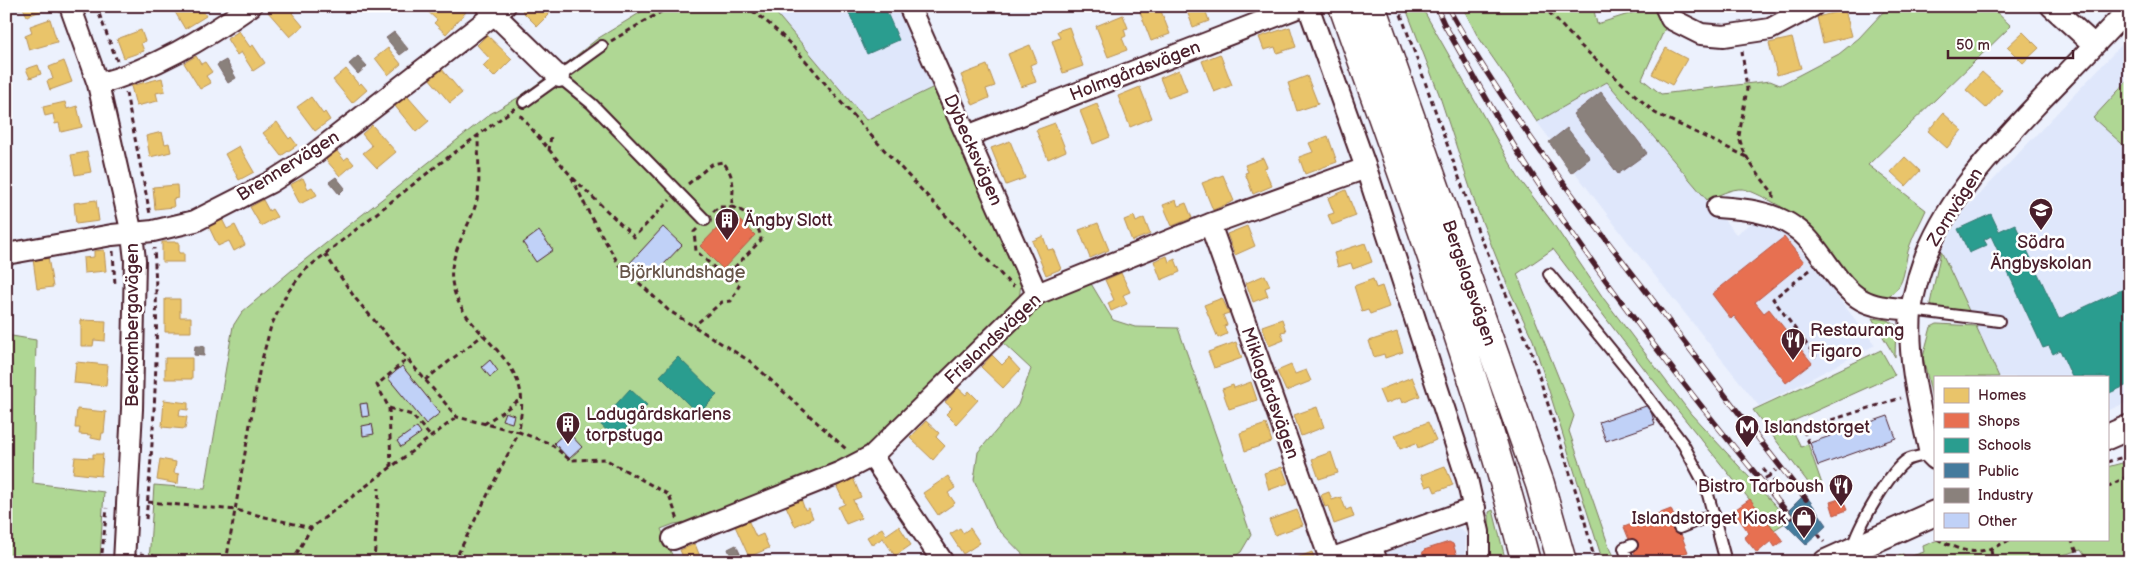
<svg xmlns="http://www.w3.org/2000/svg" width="2136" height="568" viewBox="0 0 2136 568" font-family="'Balsamiq Sans',sans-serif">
<rect width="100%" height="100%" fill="#ecf1fd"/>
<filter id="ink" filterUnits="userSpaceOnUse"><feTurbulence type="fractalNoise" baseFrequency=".02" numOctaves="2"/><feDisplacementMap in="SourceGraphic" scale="10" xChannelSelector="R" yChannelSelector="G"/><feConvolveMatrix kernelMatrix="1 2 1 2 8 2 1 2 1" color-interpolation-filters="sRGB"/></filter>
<g filter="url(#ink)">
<path fill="#dfe7fb" d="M770,6H898L934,87L866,120Z
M2130,36V401L2107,411V377H1999L1941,251L1963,212Z
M1607,82L1736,234L1754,221L1780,228L1808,259L1875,345L1759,406L1628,242L1537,122Z
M1458,528L1466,534L1465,562H1377L1375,556Z"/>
<path fill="#afd794" stroke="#7c7b60" d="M651,6H770L866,120L934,87L1021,282L1019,301L868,451L695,521L674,524L661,529L675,562H149L154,485L205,489L233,326L242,312L292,270L490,114L519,97L572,59L597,39Z
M1405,6H1421L1518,177L1552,222L1604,299L1691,414L1784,515L1780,519L1785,523L1774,530L1646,371L1553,249L1517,274L1574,416L1569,431L1608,544L1617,562H1603L1533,340L1509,289L1477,209L1439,94Z
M1462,6H1593L1597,24L1654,6L1666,26L1642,79L1661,94L1770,81L1780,85L1839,54L1859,38L1884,11L1899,6H1990L2011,26L1868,165L1926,210C1921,222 1914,233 1910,245C1904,260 1907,279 1895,291C1867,319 1823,240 1807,224C1800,216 1753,190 1743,189C1731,188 1718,196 1707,200L1607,82L1537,122L1477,35Z
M2130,78V151L2093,118Z
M1941,251L1970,313L1937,310L1930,304Z
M1090,282L1113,320L1135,327L1178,328L1251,535L1241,552L1227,562H1030L995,526L974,480L978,452L1018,405L1031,369L1001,341L1043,302Z
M1872,318L1887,320L1896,325L1895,357Z
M1937,324L1976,326L1999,377H1935V410L1923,357L1931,327Z
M6,335L36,340L33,483L104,492L100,558L95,561L6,555Z
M1881,350L1895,375L1789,423L1801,447L1808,444L1822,484L1810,485L1753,410Z
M2122,463L2130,471V562H2089L2081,550L2037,562H1894L1893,559L1903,554L1906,558L1924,552L1923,546L1940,539H2107V467Z
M1493,510L1506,562H1490L1489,512Z"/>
<path fill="#e9c46a" stroke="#b99257" d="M17,6H43L44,10L27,16L23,8L19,9Z
M185,6H200L206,16L185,29L175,12Z
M275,6H290L294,11L292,13L303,26L290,37L268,12Z
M460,6L466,12L446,34L434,23L437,20L423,7Z
M527,6L542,8L547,6L552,11L537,26L522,11Z
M1156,6H1159L1170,34L1151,41L1140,12Z
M1185,6H1204L1209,21L1193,27Z
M1845,10L1852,36L1823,43L1817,17Z
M1123,15L1128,28L1124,29L1126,36L1122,38L1127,50L1108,57L1096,26Z
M50,19L57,42L29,50L25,36L32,33L30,26Z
M1069,27L1083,66L1063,73L1052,41L1060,38L1057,31Z
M1290,27L1296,47L1277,53L1275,47L1264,50L1259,37Z
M141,30L145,41L141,43L144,51L124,58L117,39Z
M239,31L250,47L253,45L265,63L253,71L241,52L237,55L227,39Z
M2023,32L2039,48L2023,63L2007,47Z
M487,35L512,59L494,77L483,66L490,59L477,45Z
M1792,38L1801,68L1777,75L1769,43Z
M1030,45L1037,62L1030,65L1036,82L1021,87L1008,54Z
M388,48L401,64L388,75L375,58Z
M1666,48L1687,59L1672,85L1652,74Z
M1220,54L1232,85L1214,92L1202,61Z
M196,56L201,64L205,62L212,72L206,76L211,83L200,89L184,63Z
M64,61L72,82L50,90L47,81L53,79L49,67Z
M38,65L41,74L30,78L26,69Z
M987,65L995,86L986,89L989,98L973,105L961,75Z
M441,68L462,93L450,103L429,78Z
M346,69L359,85L361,83L367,90L352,103L333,80Z
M1179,70L1187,91L1168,98L1160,78Z
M1982,72L2002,90L1986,108L1966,90Z
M1307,76L1318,104L1297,111L1288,83Z
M162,78L165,91L156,93L158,101L136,106L131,86Z
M1140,87L1152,118L1130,127L1118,96Z
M407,96L429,121L416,132L395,106Z
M311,97L323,114L325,112L330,120L315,131L297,107Z
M65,102L67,109L77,106L82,127L61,132L59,123L55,124L53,114L45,116L43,107Z
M1097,104L1110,137L1093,144L1080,111Z
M1943,113L1962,130L1947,148L1928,131Z
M277,122L289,139L291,137L297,145L281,156L263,133Z
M1055,123L1066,151L1048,159L1036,130Z
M372,125L396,152L377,168L363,153L372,146L362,134Z
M162,132L165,144L169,143L171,152L150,157L146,136Z
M1328,136L1337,162L1305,174L1299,157L1313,152L1309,143Z
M1010,141L1025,178L1006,185L991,148Z
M239,146L254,172L239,180L225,154Z
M336,150L344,160L348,157L354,164L340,176L326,160Z
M87,152L91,172L75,175L71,155Z
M1905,157L1920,171L1906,186L1891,172Z
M1263,158L1267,167L1264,168L1272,186L1253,194L1245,173L1248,172L1245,165Z
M1223,175L1234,201L1213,210L1202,183Z
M303,178L308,189L312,187L317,195L300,204L290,185Z
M177,185L178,198L173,199L174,207L155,209L153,187Z
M1346,190L1356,216L1332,225L1328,215L1334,213L1328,198Z
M96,200L99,221L76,224L74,203Z
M263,200L269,211L272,209L277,217L261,226L250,207Z
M1176,200L1178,206L1186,203L1192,218L1172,226L1163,205Z
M1134,216L1136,222L1144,218L1150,234L1132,241L1124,220Z
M222,219L227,229L235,225L245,245L234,251L229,241L218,246L208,225Z
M1098,223L1109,250L1090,258L1079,230Z
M1247,226L1255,246L1235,255L1227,234Z
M1043,236L1048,250L1053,249L1061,269L1046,275L1032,241Z
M162,242H179V253H184V262H162Z
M1365,243L1372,262L1353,269L1351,263L1338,267L1334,253Z
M104,250L106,271L84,273L83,258L94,257V251Z
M1167,256L1169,262L1175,259L1180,272L1161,280L1154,261Z
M48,257L53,287L37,289L33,259Z
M6,261L11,294L6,295Z
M1121,273L1130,292L1123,295L1127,304L1111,311L1108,303L1114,300L1105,280Z
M1265,275L1270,286L1265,288L1268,296L1253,302L1246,283Z
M1373,279L1376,288L1382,286L1389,307L1370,314L1368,310L1362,312L1354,286Z
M1222,298L1229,313L1223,315L1227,325L1224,326L1227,334L1218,338L1204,305Z
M165,299H180V317H191V332H165Z
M1282,319L1286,331L1281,332L1284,340L1269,346L1262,326Z
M81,320L106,321L105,341L94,340L93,346H81Z
M1397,332L1403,352L1385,358L1384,354L1374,357L1369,341Z
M1236,342L1242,358L1214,368L1208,352Z
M992,355L1002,365L1009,358L1020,370L1003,388L981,367Z
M165,358H192V379H165Z
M76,362L108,365L106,386L74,383Z
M1291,365L1295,374L1306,370L1311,381L1286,391L1277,371Z
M1412,377L1420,396L1402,403L1400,398L1385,404L1379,390Z
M1251,382L1257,400L1229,409L1222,389L1233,385L1234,388Z
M958,388L966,395L969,391L978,400L956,424L946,414L952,408L945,402Z
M164,400L188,403V410L180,409L179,416L187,417L185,429L162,427Z
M1317,407L1324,427L1301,436L1294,415Z
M77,409L106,412L104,433H102L101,440L91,438V435L79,434L80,428H75Z
M926,421L939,433L936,437L945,446L933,460L910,438Z
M1428,422L1436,440L1418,448L1416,443L1400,449L1395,435Z
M1266,424L1272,442L1245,451L1240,433Z
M1331,452L1338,473L1319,479L1312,459Z
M93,454H103L101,476L73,473L75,457L93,458Z
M160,459L176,462L174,473L179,474L178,484L157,480Z
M1445,466L1453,485L1435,492L1432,485L1426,487L1421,475Z
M1282,467L1288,483L1269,490L1264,473Z
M948,476L955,488L948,493L955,503L938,515L923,493Z
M853,478L861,497L853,500L861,518L846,524L838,507L845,504L836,485Z
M1329,492L1332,500L1341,497L1346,510L1351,508L1354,517L1334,524L1328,506L1325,507L1321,495Z
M801,499L805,510L809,508L813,518L795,526L786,506Z
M1297,510L1303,525L1275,535L1269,520Z
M748,520L756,537L763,534L769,548L749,557L735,526Z
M899,526L911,545L895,556L883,538L872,545L867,537L882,528L886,535Z
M960,528L963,533L970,528L980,543L963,554L950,534Z
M695,544L701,559L707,557L709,562H685L680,550Z
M1312,552L1316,562H1286Z"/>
<path fill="#e76f51" stroke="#b85746" d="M732,213L755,235L723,269L700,246Z
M1784,237L1804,262L1755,302L1764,313L1769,309L1812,363L1786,383L1734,316L1731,319L1712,294Z
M1842,498L1847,510L1834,515L1830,502Z
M1750,499L1783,541L1775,547L1771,541L1757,553L1744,537L1749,533L1737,516L1740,514L1736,509Z
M1671,509L1688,552L1662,562H1638L1624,527Z
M1449,542L1453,544L1458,559L1457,562H1425L1422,554L1424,550Z"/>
<path fill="#2a9d8f" stroke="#347771" d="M846,6H884L899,40L867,54Z
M1991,214L1999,231L2015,224L2059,319L2130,286V384L2107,394V377H2072L2060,350L2053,354L2049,346L2043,348L1991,236L1984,240L1987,245L1969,253L1958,229Z
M678,357L717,395L698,414L660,376Z
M630,389L647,405L616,439L599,423Z
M2061,556L2062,562H2037Z"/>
<path fill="#457b9d" stroke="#465f7b" d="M1805,494L1827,525L1806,545L1780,519Z"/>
<path fill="#8a817c" stroke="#776464" d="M394,32L408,49L400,55L386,38Z
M358,56L367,66L358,74L349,64Z
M226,60L236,78L228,83L217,65Z
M1601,92L1647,153L1618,174L1573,114Z
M1567,128L1590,158L1571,173L1549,142Z
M336,177L345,188L339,194L329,182Z
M195,346H204V356L194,355Z
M736,545L743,560L733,562L728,549Z"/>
<path fill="#c0d1f7" stroke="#4a1f2b" d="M663,227L682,245L647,282L629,264Z
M539,231L553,250L536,262L523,243Z
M490,360L498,371L490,377L482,367Z
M402,366L440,413L426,424L388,378Z
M367,403L369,416L362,417L360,404Z
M1649,405L1655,424L1606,441L1599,422Z
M505,412L514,415L512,423L502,420Z
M1888,416L1896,438L1818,466L1810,443Z
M372,424L374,434L363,436L362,426Z
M417,427L421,433L401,447L397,441Z
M567,431L582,447L569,459L554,443Z"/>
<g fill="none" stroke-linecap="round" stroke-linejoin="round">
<defs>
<path id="service" d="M559,77L592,104L705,220
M524,102L602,46
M1549,274L1629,372L1683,444L1706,487L1726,562
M1911,310L1999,321
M1679,528L1714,514
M1376,543L1382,562
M1853,546C1858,527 1890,471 1907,460C1913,457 1923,456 1930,454
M1629,562L1624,548L1632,545"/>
<path id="minor" d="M70,6L98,84L132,234L135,260L132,409L124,562
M909,6L1037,294
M1308,6L1366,168L1467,479L1479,532V562
M1665,6L1671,19L1701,34L1724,36L1770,29L1813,6
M2051,6L2094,45
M487,7L559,77
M98,84C154,69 204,39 251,6
M967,136L1302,6
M1717,207C1744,209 1771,211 1794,227C1821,244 1835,286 1862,300C1876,308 1895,308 1911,310
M1210,224L1331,562
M6,254L112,235L153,231L195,221L271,182L310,157L505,6
M872,456L943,562
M1935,459L1930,454C1920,408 1907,360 1911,312C1912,300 1916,287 1919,275C1940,205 1992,152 2041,100C2071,69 2101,39 2130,7
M673,539L841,472L872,456L1037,294L1210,224L1366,168
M1330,559L1475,508"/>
<path id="tertiary" d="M2107,437L2130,427
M1826,562L1935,513"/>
<path id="secondary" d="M1343,6C1408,190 1477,373 1526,562
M1371,6L1540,484L1562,562"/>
</defs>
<use href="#service" stroke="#4a1f2b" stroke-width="14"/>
<use href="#minor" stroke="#4a1f2b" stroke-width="24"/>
<use href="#tertiary" stroke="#4a1f2b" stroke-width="28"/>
<use href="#secondary" stroke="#4a1f2b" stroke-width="31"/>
<path stroke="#4a1f2b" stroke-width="3" stroke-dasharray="5 4" stroke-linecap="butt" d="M96,6L117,61
M745,6C786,32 815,73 847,109C900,168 956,226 1011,285L1014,286
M1398,6L1478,231L1530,348L1583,514L1595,562
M1543,6L1581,46L1655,113L1747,157
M611,41L671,6
M1742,51L1747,89L1739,136C1743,158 1760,176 1773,193V199
M126,93L150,214
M520,115L571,176L589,213L618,263L668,310L751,362L846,449
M549,151L551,135
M573,178L634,237L670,200
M688,184L712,164L723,162C735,176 734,190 731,207C747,210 760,225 761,240L730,272L740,284L731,301L722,302L694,326
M713,212L718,207H731
M697,229L694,232L696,251L719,272H730
M113,251L115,285
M325,254L355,298L457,417L519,432C520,420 523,406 521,394C514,349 458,328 452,281C448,251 474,223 478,194C480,175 478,155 478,136
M1810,270L1773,299L1816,357
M425,380L483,335
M389,408L412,415L431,437
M484,424L521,399
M1809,443L1803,429L1901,398
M2107,462L2130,455
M391,467L389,408L377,385L407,359
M1763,469L1769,476L1764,479
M1776,484L1769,476L1776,470
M2107,487L2130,475
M148,502L236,510L311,528L457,417
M146,519C154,430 160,336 154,248
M1818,534L1824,542
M1937,539C1968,555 1980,556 2011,539
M2071,539L2077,552
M1991,550L1993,562
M140,554L193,562
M101,562L107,508
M226,562L260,367L271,326L287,293L305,270L325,254L439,164L515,108
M292,562L311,528
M374,562L379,488
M454,562L519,432L551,444L570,460L605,459L669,495L678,520
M1796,562L1807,558"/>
<use href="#service" stroke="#fff" stroke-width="10"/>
<use href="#minor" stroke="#fff" stroke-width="20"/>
<use href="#tertiary" stroke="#fff" stroke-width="24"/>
<use href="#secondary" stroke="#fff" stroke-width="28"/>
<defs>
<path id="rail" d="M1436,6L1444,24C1472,72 1498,122 1528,168C1608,290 1698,404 1791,517
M1447,6C1503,106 1572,196 1642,286C1696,357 1750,429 1806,499"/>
</defs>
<use href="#rail" stroke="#4a1f2b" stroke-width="5.5"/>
<use href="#rail" stroke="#fff" stroke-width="4" stroke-dasharray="11" stroke-linecap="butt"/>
</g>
</g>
<defs>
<symbol id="school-pin" viewBox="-11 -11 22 30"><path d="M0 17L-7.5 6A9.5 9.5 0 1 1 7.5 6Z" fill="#4a1f2b" stroke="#fff"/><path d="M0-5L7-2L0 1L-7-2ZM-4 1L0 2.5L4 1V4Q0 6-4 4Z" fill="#fff"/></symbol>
<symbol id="building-pin" viewBox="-11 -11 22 30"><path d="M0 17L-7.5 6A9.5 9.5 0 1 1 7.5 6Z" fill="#4a1f2b" stroke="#fff"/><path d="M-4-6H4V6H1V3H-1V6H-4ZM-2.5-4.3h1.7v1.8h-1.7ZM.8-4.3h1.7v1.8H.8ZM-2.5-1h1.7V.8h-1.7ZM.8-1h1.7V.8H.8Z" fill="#fff"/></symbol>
<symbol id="restaurant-pin" viewBox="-11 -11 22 30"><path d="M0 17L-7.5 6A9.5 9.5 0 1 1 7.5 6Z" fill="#4a1f2b" stroke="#fff"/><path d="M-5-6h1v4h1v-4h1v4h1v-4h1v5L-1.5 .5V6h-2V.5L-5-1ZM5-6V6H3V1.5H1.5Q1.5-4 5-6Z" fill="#fff"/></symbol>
<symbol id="metro-pin" viewBox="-11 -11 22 30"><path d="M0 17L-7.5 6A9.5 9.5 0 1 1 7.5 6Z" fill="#4a1f2b" stroke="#fff"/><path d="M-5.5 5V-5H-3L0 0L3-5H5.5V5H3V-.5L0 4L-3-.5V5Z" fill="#fff"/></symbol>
<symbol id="shop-pin" viewBox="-11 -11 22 30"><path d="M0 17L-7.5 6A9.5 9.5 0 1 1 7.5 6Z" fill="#4a1f2b" stroke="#fff"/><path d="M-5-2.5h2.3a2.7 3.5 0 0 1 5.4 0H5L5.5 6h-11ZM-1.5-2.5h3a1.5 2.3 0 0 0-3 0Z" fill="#fff"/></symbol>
</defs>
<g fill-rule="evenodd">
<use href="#school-pin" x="2027" y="196" width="28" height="38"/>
<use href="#building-pin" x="713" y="206" width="28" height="38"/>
<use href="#restaurant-pin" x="1779" y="326" width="28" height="38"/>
<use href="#building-pin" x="554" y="410" width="28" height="38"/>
<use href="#metro-pin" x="1733" y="413" width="28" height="38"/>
<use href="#restaurant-pin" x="1827" y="472" width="28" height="38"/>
<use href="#shop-pin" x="1790" y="504" width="28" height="38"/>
</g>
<g text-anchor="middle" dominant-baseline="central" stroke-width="5" stroke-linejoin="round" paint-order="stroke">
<g font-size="18" fill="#4a1f2b" stroke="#fff">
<text transform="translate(1135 71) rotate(-21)">Holmgårdsvägen</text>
<text transform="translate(973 150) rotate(66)">Dybecksvägen</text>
<text transform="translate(288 166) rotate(-32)">Brennervägen</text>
<text transform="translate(1955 207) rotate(-58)">Zornvägen</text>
<text transform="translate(1469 283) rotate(71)">Bergslagsvägen</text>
<text transform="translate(132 325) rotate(-90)">Beckombergavägen</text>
<text transform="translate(993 339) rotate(-43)">Frislandsvägen</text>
<text transform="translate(1270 393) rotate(70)">Miklagårdsvägen</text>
</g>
<g font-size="18" fill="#4a1f2b" stroke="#fff" text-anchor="start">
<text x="744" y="220">Ängby Slott</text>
<text x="2041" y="242" text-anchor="middle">Södra<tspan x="2041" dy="21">Ängbyskolan</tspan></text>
<text x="1810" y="330">Restaurang<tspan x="1810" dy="21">Figaro</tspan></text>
<text x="586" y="414">Ladugårdskarlens<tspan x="586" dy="21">torpstuga</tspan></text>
<text x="1764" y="427">Islandstorget</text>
<text x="1824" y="486" text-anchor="end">Bistro Tarboush</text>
<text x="1786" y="518" text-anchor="end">Islandstorget Kiosk</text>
</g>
<g font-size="18" fill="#68564a" stroke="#fff">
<text x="682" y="272">Björklundshage</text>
</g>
</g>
<rect width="2136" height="568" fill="none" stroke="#fff" stroke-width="25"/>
<rect x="12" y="12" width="2111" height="543" fill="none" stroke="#4a1f2b" stroke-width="2" filter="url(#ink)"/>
<rect x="1934" y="376" width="175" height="165" fill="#ffffff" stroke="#b7a5aa"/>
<rect x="1944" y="388" width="25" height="15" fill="#e9c46a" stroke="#b7a5aa"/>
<text x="1978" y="400" font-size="15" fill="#4a1f2b">Homes</text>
<rect x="1944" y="413" width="25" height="15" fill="#e76f51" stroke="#b7a5aa"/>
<text x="1978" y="426" font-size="15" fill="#4a1f2b">Shops</text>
<rect x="1944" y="438" width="25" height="15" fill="#2a9d8f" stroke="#b7a5aa"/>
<text x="1978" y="450" font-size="15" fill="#4a1f2b">Schools</text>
<rect x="1944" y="463" width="25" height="15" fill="#457b9d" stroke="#b7a5aa"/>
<text x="1978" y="476" font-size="15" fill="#4a1f2b">Public</text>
<rect x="1944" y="488" width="25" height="15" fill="#8a817c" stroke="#b7a5aa"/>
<text x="1978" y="500" font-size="15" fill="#4a1f2b">Industry</text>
<rect x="1944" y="513" width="25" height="15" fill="#c0d1f7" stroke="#b7a5aa"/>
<text x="1978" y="526" font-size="15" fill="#4a1f2b">Other</text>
<path d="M1948 50v8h125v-8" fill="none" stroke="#4a1f2b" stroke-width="2.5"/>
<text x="1956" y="50" font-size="15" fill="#4a1f2b" stroke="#ffffff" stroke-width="4" paint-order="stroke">50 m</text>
</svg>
